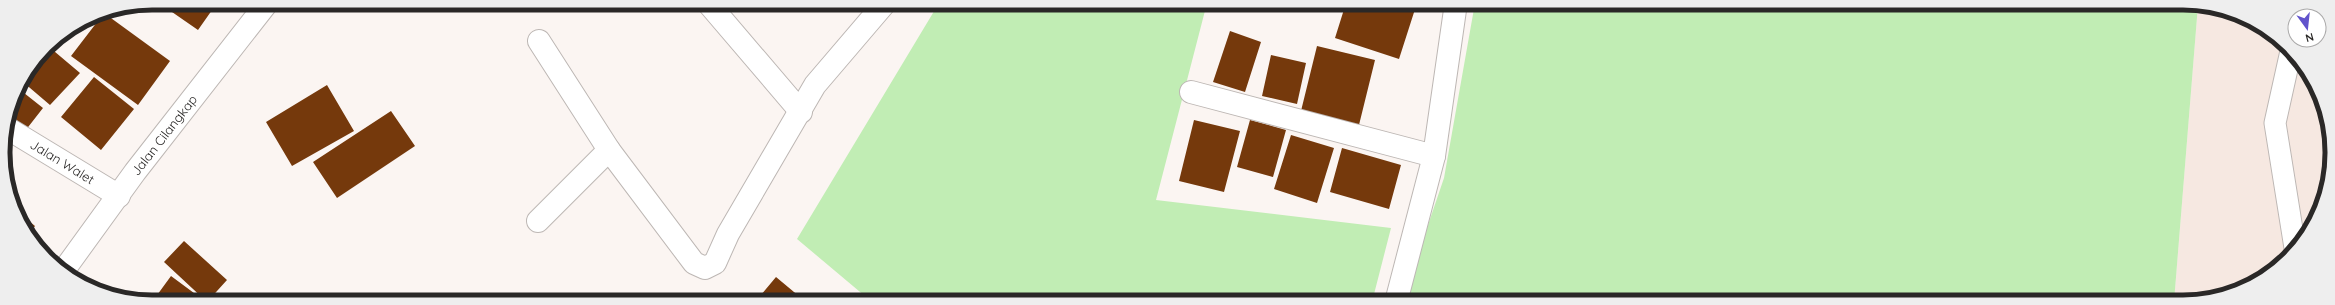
<svg xmlns="http://www.w3.org/2000/svg" width="2335" height="305" viewBox="0 0 2335 305" font-family="Quicksand,sans-serif">
<rect width="100%" height="100%" fill="#fbf5f2"/>
<path fill="#f6e8e1" d="M2198,5L2249,19L2295,54L2324,105L2332,163L2317,218L2288,258L2240,291L2192,302H2174Z"/>
<path fill="#c1edb4" d="M939,3H1207L1156,200L1391,228L1372,302H872L797,239Z
M1475,3L2198,5L2174,302H1405L1413,269L1444,178Z"/>
<path fill="#75390c" d="M159,3H217L198,30Z
M1346,3H1417L1399,59L1335,38Z
M104,13L170,61L138,105L71,56Z
M1230,31L1261,42L1245,92L1213,82Z
M48,46L80,73L50,105L23,82Z
M1317,46L1375,60L1358,129L1300,115Z
M1271,55L1306,63L1297,104L1262,96Z
M94,77L134,109L101,150L61,117Z
M327,85L354,131L292,166L266,122Z
M19,89L43,108L25,131L9,119L14,95Z
M391,111L415,146L337,198L313,162Z
M1194,120L1240,131L1224,192L1179,181Z
M1250,120L1286,130L1273,177L1237,167Z
M1291,135L1334,148L1317,203L1274,189Z
M1342,148L1401,165L1389,209L1330,192Z
M17,211L35,226L30,233L17,212Z
M184,241L227,280L207,302L164,262Z
M171,276L198,296L193,302H152Z
M776,277L806,302H755Z"/>
<g fill="none" stroke-linecap="round" stroke-linejoin="round">
<defs>
<path id="service" d="M2291,51L2275,123L2295,248"/>
<g id="minor">
<path d="M708,3L801,112"/>
<path d="M539,41L609,150L694,263L705,268L715,263L728,234L815,85L885,3"/>
<path d="M1191,92L1434,156"/>
<path id="s1" d="M7,128L119,196"/>
<path d="M538,221L609,150"/>
<path d="M1396,302L1434,156L1456,3"/>
</g>
<g id="tertiary">
<path id="s2" d="M64,270L135,172L267,3"/>
</g>
</defs>
<use href="#service" stroke="#bdb7b4" stroke-width="23"/>
<use href="#minor" stroke="#bdb7b4" stroke-width="24"/>
<use href="#tertiary" stroke="#bdb7b4" stroke-width="24"/>
<use href="#service" stroke="#fff" stroke-width="21"/>
<use href="#minor" stroke="#fff" stroke-width="22"/>
<use href="#tertiary" stroke="#fff" stroke-width="22"/>
</g>
<g text-anchor="middle" dominant-baseline="central" stroke-width="4" stroke-linejoin="round" paint-order="stroke">
<g font-size="13" fill="#2a2827" stroke="#fff">
<text stroke="none"><textPath href="#s2" startOffset="168">Jalan Cilangkap</textPath></text>
<text stroke="none"><textPath href="#s1" startOffset="65">Jalan Walet</textPath></text>
</g>
</g>
<path d="M0 0H2335V305H0ZM152 10H2183A142 142 0 0 1 2325 152V153A142 142 0 0 1 2183 295H152A142 142 0 0 1 10 153V152A142 142 0 0 1 152 10Z" fill="#eee" fill-rule="evenodd"/>
<path fill="none" stroke="#2a2827" stroke-width="5" d="M152 10H2183A142 142 0 0 1 2325 152V153A142 142 0 0 1 2183 295H152A142 142 0 0 1 10 153V152A142 142 0 0 1 152 10Z"/>
<g transform="translate(2307 28) rotate(165)"><circle r="19" fill="#ffffff" stroke="#aaa9a9"/>
<path d="M0-3L7 15L0 10L-7 15Z" fill="#6153cc"/>
<text y="-6" font-size="11" font-weight="bold" text-anchor="middle" fill="#2a2827">N</text>
</g>
</svg>
